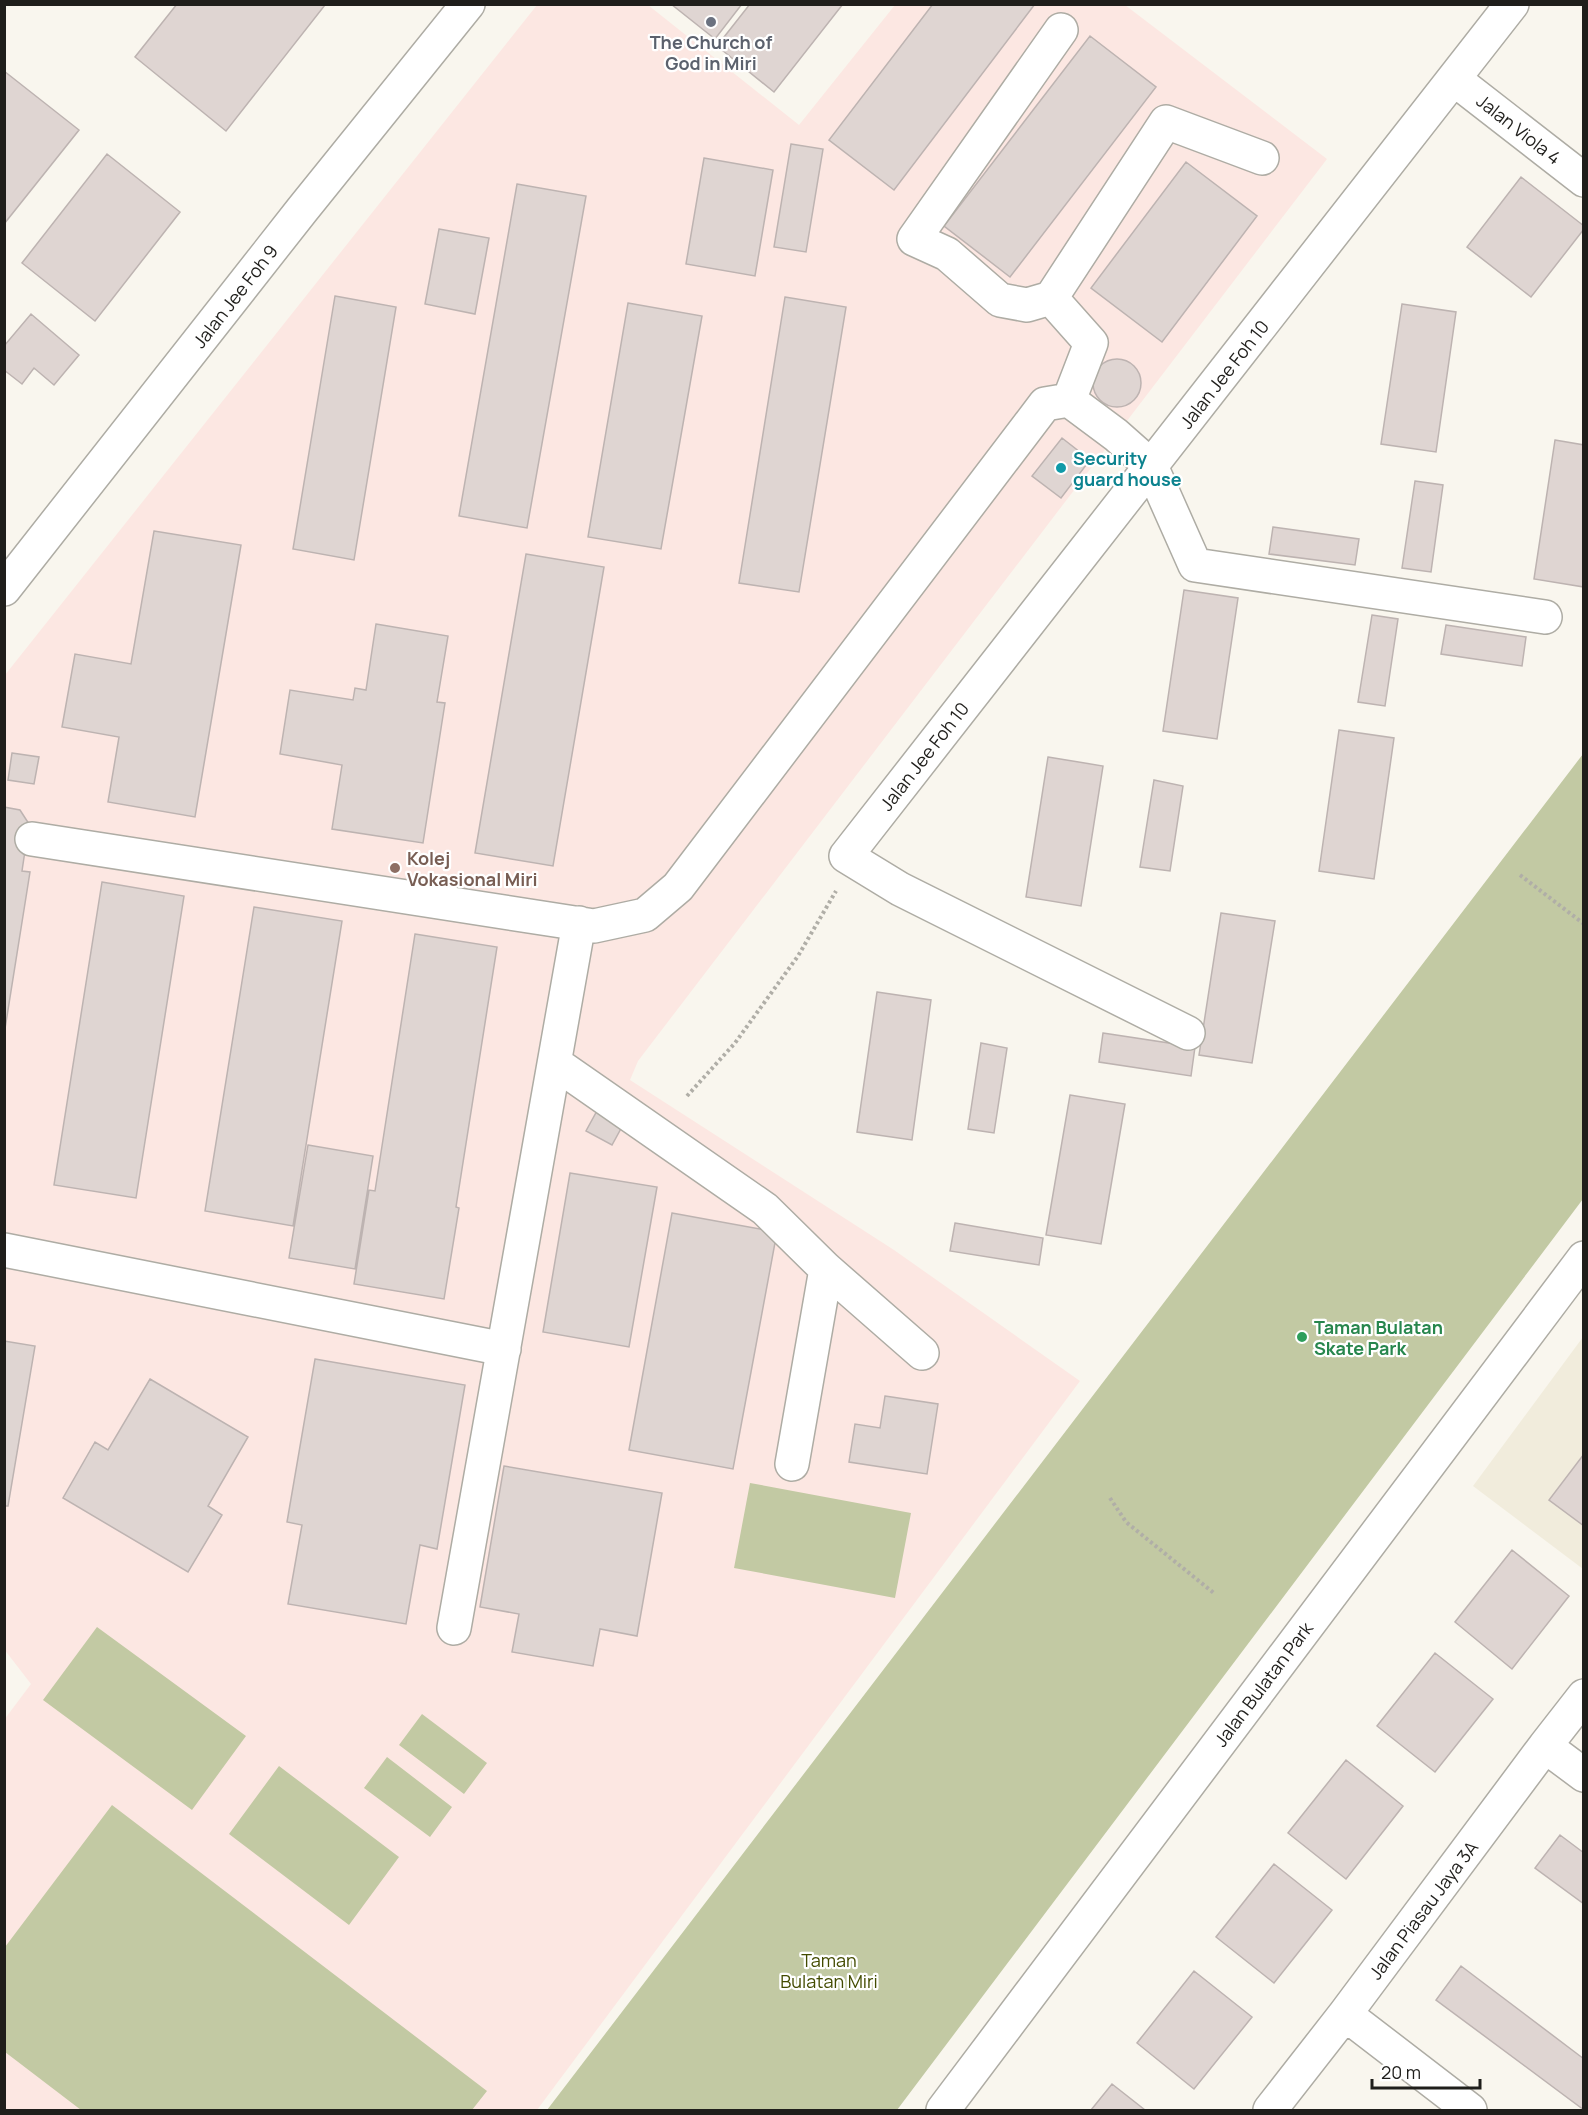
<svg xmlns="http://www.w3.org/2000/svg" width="1588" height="2115" viewBox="0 0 1588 2115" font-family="Manrope,sans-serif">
<rect width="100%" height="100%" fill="#f9f6ee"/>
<path fill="#f1ecdc" d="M1583,1337V1569L1473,1486Z"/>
<path fill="#fce7e2" d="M537,5H648L799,125L895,5H1125L1327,159L638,1061L630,1080L894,1250L1080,1381L537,2110H5L4,1720L31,1684L4,1649L5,675Z"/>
<path fill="#c2c9a3" d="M1583,754V1199L897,2110H547Z
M750,1483L911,1513L895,1598L734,1568Z
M97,1627L246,1736L192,1810L43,1700Z
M422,1714L487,1763L464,1794L399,1745Z
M387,1757L452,1807L430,1837L364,1788Z
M279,1766L399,1857L349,1925L229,1834Z
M112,1805L487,2091L472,2110H81L5,2052V1947Z"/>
<path fill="#dfd5d2" stroke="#bdb3b1" stroke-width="1.5" d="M177,4H325V5L226,131L135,57Z
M671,4H742L715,39Z
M750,4H843L774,92L717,46Z
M933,4H1035L894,190L829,140Z
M1090,36L1156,87L1010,277L944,226Z
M4,71L79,130L4,224Z
M791,144L823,149L806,252L774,247Z
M107,154L180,212L95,321L22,263Z
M704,158L773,170L755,276L686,264Z
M1186,162L1257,216L1162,342L1091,288Z
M1521,177L1584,226V229L1531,297L1467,247Z
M517,184L586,196L527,528L459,516Z
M439,229L489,238L475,314L425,304Z
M335,296L396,307L354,560L293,549Z
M785,297L846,307L799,592L739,583Z
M628,303L702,316L661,549L588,537Z
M1402,304L1456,312L1436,452L1381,444Z
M31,314L79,355L54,385L34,368L22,384L4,370V346Z
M1093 383a24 24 0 1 1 48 0a24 24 0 1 1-48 0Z
M1062,438L1090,460L1061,498L1032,476Z
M1555,440L1584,445V587L1534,579Z
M1415,481L1443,485L1431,572L1402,568Z
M1273,527L1359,539L1355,565L1269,554Z
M154,531L241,545L195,817L108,802L119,737L62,727L75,654L131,664Z
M526,554L604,567L553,866L475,853Z
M1184,590L1238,598L1217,739L1163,731Z
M1372,615L1398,619L1385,706L1358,702Z
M376,624L448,636L437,702L445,703L423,843L332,829L342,765L280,754L290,690L353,700L355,688L366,690Z
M1446,625L1526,637L1522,666L1441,654Z
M1339,730L1394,738L1374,879L1319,871Z
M12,753L39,757L34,784L8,780Z
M1048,757L1103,766L1081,906L1026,897Z
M1154,780L1183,786L1170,871L1140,867Z
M4,807L20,810L29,824L22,871L30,872L4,1035Z
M102,882L184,896L136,1198L54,1185Z
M254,907L342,921L293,1226L205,1211Z
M1221,913L1275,921L1252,1063L1199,1055Z
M415,934L497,947L456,1207L459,1208L444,1299L354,1284L369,1190L375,1191Z
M877,992L931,1000L912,1140L857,1132Z
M1103,1033L1195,1047L1191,1076L1099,1062Z
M981,1043L1007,1048L994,1133L968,1129Z
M1070,1095L1125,1104L1101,1244L1046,1235Z
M598,1109L624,1123L612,1145L586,1131Z
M308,1145L373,1156L355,1269L289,1258Z
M570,1173L657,1187L629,1347L543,1332Z
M672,1213L777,1232L733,1469L629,1450Z
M955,1223L1043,1238L1039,1265L950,1251Z
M4,1341L35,1346L8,1506H4Z
M315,1359L465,1385L437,1549L420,1545L406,1624L288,1604L302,1525L287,1522Z
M150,1379L248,1437L208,1506L222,1515L188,1572L63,1498L95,1442L108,1450Z
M885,1396L938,1404L927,1474L849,1462L855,1424L880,1428Z
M1584,1454V1526L1549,1500Z
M504,1466L662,1493L637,1636L600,1629L593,1666L512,1652L519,1614L480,1607Z
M1512,1550L1569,1596L1512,1669L1455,1622Z
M1435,1653L1493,1699L1435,1772L1377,1726Z
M1346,1760L1403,1806L1346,1879L1288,1833Z
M1560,1835L1584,1853V1904L1535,1868Z
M1274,1864L1332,1910L1274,1983L1216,1937Z
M1461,1966L1584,2059V2110L1436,2000Z
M1194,1971L1252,2017L1194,2089L1137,2043Z
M1112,2084L1145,2110H1091Z"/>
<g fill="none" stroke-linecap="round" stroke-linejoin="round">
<defs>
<path id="minor" d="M1061,30L914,239L947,254L1000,300L1027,305L1051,298L1091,343L1069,400
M1454,79L1584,180
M1051,298L1166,122L1262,158
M4,589L302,210L468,4
M32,839L594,926L645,915L678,887L1045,404L1069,400L1116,435L1151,466L1195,565L1545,617
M1188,1033L900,889L846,856L1512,4
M555,1063L765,1209L826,1269L922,1353
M4,1250L504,1349
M792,1464L826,1269
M454,1628L579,923
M1545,1746L1584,1696
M1345,2014L1470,2110
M943,2110L1584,1258
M1270,2110L1345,2014L1545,1746L1584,1775"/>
</defs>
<use href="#minor" stroke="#aeaca4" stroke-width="36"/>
<path stroke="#b0aea7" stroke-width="4" stroke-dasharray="3 3" stroke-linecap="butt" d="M1520,875L1584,924
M687,1096L735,1043L798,956L836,891
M1110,1498L1126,1522L1215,1594"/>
<use href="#minor" stroke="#fff" stroke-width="33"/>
</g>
<circle fill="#6b7280" stroke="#fff" stroke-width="2" cx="711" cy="22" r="6"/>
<circle fill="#0f9aa8" stroke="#fff" stroke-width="2" cx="1061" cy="468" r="6"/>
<circle fill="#8d6e63" stroke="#fff" stroke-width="2" cx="395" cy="868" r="6"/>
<circle fill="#2e9e5b" stroke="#fff" stroke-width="2" cx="1302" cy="1337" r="6"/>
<g text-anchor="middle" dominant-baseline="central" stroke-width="4.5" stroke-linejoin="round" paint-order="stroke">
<g font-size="18" font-weight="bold" fill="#5b616d" stroke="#fff">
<text x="711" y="42">The Church of<tspan x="711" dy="21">God in Miri</tspan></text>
</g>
<g font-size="18" fill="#1f1e1b" stroke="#fff">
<text transform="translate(1519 129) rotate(38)">Jalan Viola 4</text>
<text transform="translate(235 296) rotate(-52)">Jalan Jee Foh 9</text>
<text transform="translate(1224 374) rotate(-52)">Jalan Jee Foh 10</text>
<text transform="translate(924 756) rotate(-52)">Jalan Jee Foh 10</text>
<text transform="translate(1263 1684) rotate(-53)">Jalan Bulatan Park</text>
<text transform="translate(1423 1910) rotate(-53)">Jalan Piasau Jaya 3A</text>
</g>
<g font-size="18" font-weight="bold" fill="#0d838f" stroke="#fff" text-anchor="start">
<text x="1073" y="458">Security<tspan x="1073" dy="21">guard house</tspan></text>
</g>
<g font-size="18" font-weight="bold" fill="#785e54" stroke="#fff" text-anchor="start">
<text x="407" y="858">Kolej<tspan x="407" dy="21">Vokasional Miri</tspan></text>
</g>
<g font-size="18" font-weight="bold" fill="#27864d" stroke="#fff" text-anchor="start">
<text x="1314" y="1327">Taman Bulatan<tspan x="1314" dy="21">Skate Park</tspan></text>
</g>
<g font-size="18" fill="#434b00" stroke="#fff">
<text x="829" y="1960">Taman<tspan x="829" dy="21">Bulatan Miri</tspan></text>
</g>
</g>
<rect width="1588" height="2115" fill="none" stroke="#1f1e1b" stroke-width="12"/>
<path d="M1372 2079v9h108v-9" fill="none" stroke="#1f1e1b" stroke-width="3"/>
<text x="1381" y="2079" font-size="18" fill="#1f1e1b" stroke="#ffffff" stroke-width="4.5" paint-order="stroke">20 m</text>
</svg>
